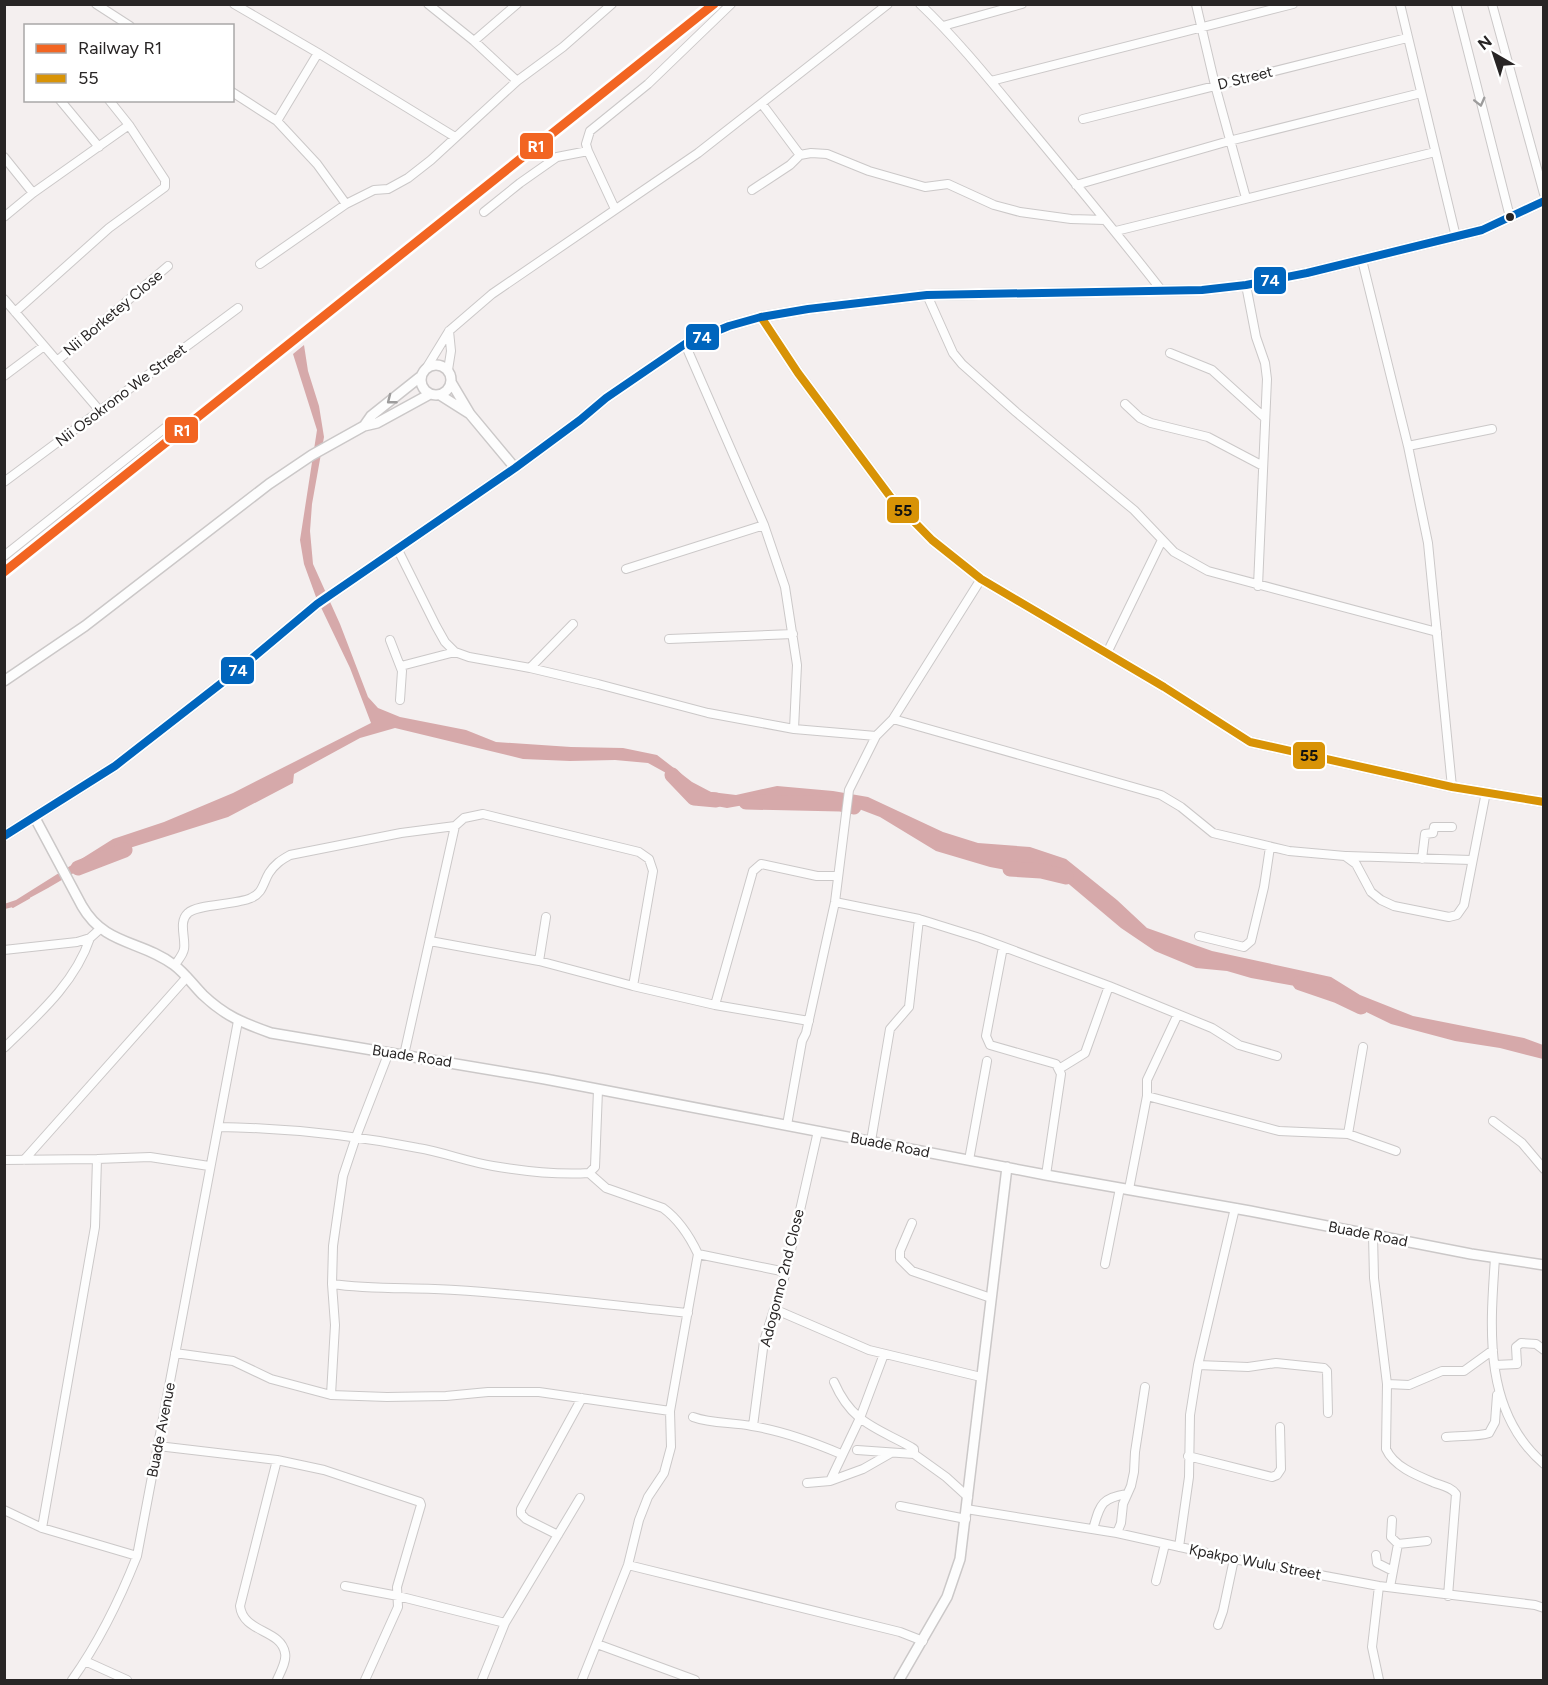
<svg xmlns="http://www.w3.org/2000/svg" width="1548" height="1685" viewBox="0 0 1548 1685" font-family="Figtree,sans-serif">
<rect width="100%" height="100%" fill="#f4efef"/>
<path fill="#d6a9aa" d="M304,345L308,371L319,406L324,437L312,504L310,531L313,564L340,624L368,697L378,708L400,717L466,730L496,742L571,747L623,748L657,755L692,782L711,792L736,795L777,786L833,791L868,797L943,832L978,843L1030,847L1066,859L1117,900L1147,928L1212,951L1331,977L1360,995L1413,1016L1524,1038L1543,1045V1059L1500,1048L1455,1041L1391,1024L1358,1008L1328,989H1312L1251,978L1227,971L1196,968L1155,951L1121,928L1064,880L1041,869L1017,872L990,867L936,851L880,817L859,809L827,802L790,797L727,808L705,804L668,774L648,763L615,760L570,761L523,759L395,728L360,738L294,774L293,783L228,817L101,857L48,888L13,907L5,909L4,904L16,900L113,839L164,822L233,793L371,723L350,668L316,597L304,564L300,540L317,430L293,354Z"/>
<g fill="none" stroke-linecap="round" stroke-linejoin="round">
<path stroke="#d6a9aa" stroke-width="2" d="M13,907L29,898"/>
<path stroke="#d6a9aa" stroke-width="15" d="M672,775L694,798L716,800
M746,802L840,804L854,807
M78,868L125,850
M1010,869L1041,871L1066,877
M1300,983L1338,996L1361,1007"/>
<defs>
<path id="minor" d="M96,4L130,26
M234,4L318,53L455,137
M428,4L474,41L517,81
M920,4C961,43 996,88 1032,131C1076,184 1120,237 1162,291
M1196,4L1215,85L1246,198
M1400,4L1456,237
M1456,4L1510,217
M1492,4L1544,194
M943,26L1022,4
M474,41L517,4
M991,81L1293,4
M232,92L277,121L317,164L346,204
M60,100L99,147
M762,104L800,155
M1083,119L1407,38
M277,121L318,53
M4,157L33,193
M1076,185L1229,141L1421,93
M752,190L790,165L800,155L811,153L827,154L869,171L925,187L948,184L994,205L1020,212L1071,219L1105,220
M615,209L588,151L586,144L590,131L648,84L731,4
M484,212L520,183L557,157L588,151
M4,217L33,193L129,125
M1116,231L1435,152
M1362,260L1408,446L1428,543L1452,787
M260,264L346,204L374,190L388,189L408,178L431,160L517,81L563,47L612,4
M1246,285L1256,337L1265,363L1267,379L1258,586
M927,295L953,353L962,364L1016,412L1134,510L1174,552L1208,571L1437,632
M4,299L100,411
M15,312L109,228L165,187V180L129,125L109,100
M685,344L764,525L785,587L797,665L794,729
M1170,353L1212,370L1265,418
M57,361L168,266
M427,367L449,331L492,294L698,153L888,4
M448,370L451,351L449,331
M4,376L44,346
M1125,404L1140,418L1151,423L1208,437L1263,466
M1408,446L1492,429
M4,482L238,308
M398,550L436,626L445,642L455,652L469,657L530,668L598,684L708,713L794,729L876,736
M4,556L165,428
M626,569L764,525
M669,639L793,634
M390,640L402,671L400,700
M1107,653L1162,540
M401,666L455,652
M530,668L573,624
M893,719L1161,795L1181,807L1213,833L1289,851L1345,856L1356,864L1371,892L1381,900L1394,906L1449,917L1457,915L1464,905L1486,792
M1347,856L1471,860
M1422,859L1425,834L1433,833L1434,827H1452
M835,902L919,919L980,938L1109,986L1212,1028L1239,1045L1277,1056
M1199,936L1244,947L1251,941L1264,887L1270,847
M430,941L539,961L633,986L715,1005L809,1021
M1003,947L986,1036L990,1045L1056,1064L1061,1074L1046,1175
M4,950L77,942L90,938L100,929
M539,961L546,917
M175,965C178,960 183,955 184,949C186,938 178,922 188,913C197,904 236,905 251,898C263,893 263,883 269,873C275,864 281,860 290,855L401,833L455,826L464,818L483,814L639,852L649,859L653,871L633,986
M715,1005L753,871L761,864L817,876H838
M4,1048C38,1015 75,983 90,938
M404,1055L455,826
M1059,1069L1085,1053L1109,986
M1147,1096L1279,1131L1348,1134L1396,1151
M1493,1121L1522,1143L1544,1169
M787,1125L802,1041L806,1033L835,902L849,790L876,736L893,719L981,579
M219,1127C286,1128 352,1135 418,1148C443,1152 468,1162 493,1166C523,1171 560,1175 589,1173L606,1188L663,1208C678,1219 690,1237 698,1254L670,1411L671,1447L664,1473L648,1497L639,1520L628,1565L582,1680
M1348,1134L1363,1047
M871,1141L890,1029L909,1007L919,919
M4,1160L97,1159L150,1157L209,1166
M24,1160L187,977
M969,1160L987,1061
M589,1173L595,1167L598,1090
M1129,1189L1147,1096V1080L1178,1014
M912,1223L900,1251V1259L912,1271L991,1298
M1373,1235L1374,1278L1387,1384L1386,1449C1394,1467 1418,1476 1435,1483C1443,1486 1451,1487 1456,1494L1448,1596
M698,1254L786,1272
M1495,1258C1490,1330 1483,1412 1544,1464
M1105,1264L1120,1188
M332,1284C373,1290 414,1287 455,1290C533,1295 610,1305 688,1313
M774,1309L869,1350L981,1377
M175,1353L233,1361L271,1379L331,1395L387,1397L446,1396L488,1392H539L670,1411
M1198,1365L1248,1367L1276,1363L1324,1368L1327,1371L1328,1413
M1495,1365L1517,1364L1516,1347L1521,1343L1536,1344L1544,1350
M834,1382C852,1423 875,1427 911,1447L914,1449V1454
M1387,1384L1409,1385L1442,1371H1464L1493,1350
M331,1395L335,1325L332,1284L333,1246L343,1176L356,1137L389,1052
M693,1417C712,1424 732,1422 752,1426C783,1431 813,1442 841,1454
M753,1426L764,1341L786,1272L818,1131
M1446,1437C1459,1435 1478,1437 1489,1433L1495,1422L1497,1395
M158,1446L277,1460L324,1470L420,1502L421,1505L397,1587L398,1607L365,1680
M857,1450L914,1454L946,1477L968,1497
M1188,1456L1272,1477L1277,1475L1281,1469L1280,1427
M830,1481L863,1469L891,1453
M807,1483L830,1481L860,1418L884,1354
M900,1506L966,1519
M966,1509L1117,1533L1234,1559L1379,1586L1535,1605L1544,1608
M4,1510L42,1528L137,1556
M42,1528L95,1227L97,1159
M1093,1529C1100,1506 1100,1498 1127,1494
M1117,1533L1121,1523L1123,1504L1131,1486L1134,1472L1135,1452L1145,1387
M558,1535L526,1519L521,1514V1509L582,1398
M1398,1544L1427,1541
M1179,1547L1189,1477L1190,1415L1198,1365L1235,1208
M1376,1555L1377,1563L1393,1571
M628,1565L900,1632L923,1641
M1156,1581L1165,1544
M345,1586L398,1596L505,1623
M1379,1586L1372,1647L1379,1680
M1390,1587L1398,1544L1391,1537L1392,1520
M1218,1625L1223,1611L1234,1559
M597,1644L695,1680
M85,1661L127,1680
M72,1680C99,1642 120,1599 137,1556L238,1021
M277,1680C280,1673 287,1661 285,1653C281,1629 243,1633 240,1606L277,1460
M482,1680L505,1623L580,1498"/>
<path id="tertiary" d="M761,317L798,373L892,499L932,540L981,579L1164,687L1250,742L1452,787L1544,802
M421 380a15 15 0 1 1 30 0a15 15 0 1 1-30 0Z
M451,382L470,414L515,468
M440,395L470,414
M364,426L371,416L420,377
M4,681L85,626L269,484L312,455L364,426L377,423L430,394
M35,818L82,906C105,946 141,940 174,965C185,973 193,985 203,995C225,1016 243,1023 271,1033L545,1079L1046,1175L1250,1211L1471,1254L1544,1265
M4,836L115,766L237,671L317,604L515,468L580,420L606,398L685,344L729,326L761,317L808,309L927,295L1202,290L1246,285L1307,273L1482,230L1544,201
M899,1680L947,1597L960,1559L1007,1167"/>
</defs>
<use href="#minor" stroke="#cbc8c8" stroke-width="10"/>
<use href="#tertiary" stroke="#cbc8c8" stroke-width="12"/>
<use href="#minor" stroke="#fdfdfd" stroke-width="8"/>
<use href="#tertiary" stroke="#fdfdfd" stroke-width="9"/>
<defs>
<path id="bus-1" d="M761,317L798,373L892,499L932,540L981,579L1164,687L1250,742L1452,787L1544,802"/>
<path id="bus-2" d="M4,836L115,766L237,671L317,604L515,468L580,420L606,398L685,344L729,326L761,317L808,309L927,295L1202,290L1246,285L1307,273L1482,230L1544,201"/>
</defs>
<use href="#bus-1" stroke="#fff" stroke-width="12"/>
<use href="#bus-2" stroke="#fff" stroke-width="12"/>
<use href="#bus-1" stroke="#d89306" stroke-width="8"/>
<use href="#bus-2" stroke="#0065bd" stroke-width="8"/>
<defs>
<path id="rail-1" d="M4,572L714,4"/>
</defs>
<use href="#rail-1" stroke="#fff" stroke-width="14"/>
<use href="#rail-1" stroke="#f26522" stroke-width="9"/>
</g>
<defs><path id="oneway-chevron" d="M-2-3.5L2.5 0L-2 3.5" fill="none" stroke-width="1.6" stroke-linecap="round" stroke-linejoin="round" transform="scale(1.5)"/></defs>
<g stroke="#9d9c9c">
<use href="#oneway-chevron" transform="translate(1480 102) rotate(76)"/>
<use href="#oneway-chevron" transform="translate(391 400) rotate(142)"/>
</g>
<circle fill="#282525" stroke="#fff" stroke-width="2" cx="1510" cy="217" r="5"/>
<g text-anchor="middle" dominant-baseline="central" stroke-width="5" stroke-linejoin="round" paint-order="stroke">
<g font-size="15" fill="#282525" stroke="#fff">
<text transform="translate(1245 78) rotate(-14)">D Street</text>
<text transform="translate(113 313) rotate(-40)">Nii Borketey Close</text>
<text transform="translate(121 395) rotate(-37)">Nii Osokrono We Street</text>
<text transform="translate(412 1056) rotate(9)">Buade Road</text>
<text transform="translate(890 1145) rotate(11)">Buade Road</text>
<text transform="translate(1368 1234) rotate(11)">Buade Road</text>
<text transform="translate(782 1278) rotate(-76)">Adogonno 2nd Close</text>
<text transform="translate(161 1430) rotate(-79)">Buade Avenue</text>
<text transform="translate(1255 1562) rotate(11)">Kpakpo Wulu Street</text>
</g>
</g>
<g stroke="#fff" stroke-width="2">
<rect x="519" y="132" width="35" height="28" rx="6" fill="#f26522"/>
<rect x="1253" y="266" width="34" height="29" rx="6" fill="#0065bd"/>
<rect x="685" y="323" width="35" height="28" rx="6" fill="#0065bd"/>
<rect x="164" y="416" width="35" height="28" rx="6" fill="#f26522"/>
<rect x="886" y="496" width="34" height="28" rx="6" fill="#d89306"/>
<rect x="220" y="656" width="35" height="29" rx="6" fill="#0065bd"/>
<rect x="1292" y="741" width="34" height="29" rx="6" fill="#d89306"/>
</g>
<g font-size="16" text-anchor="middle" font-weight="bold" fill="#fff">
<text x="536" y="152">R1</text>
<text x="1270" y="286">74</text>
<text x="702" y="343">74</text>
<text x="182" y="436">R1</text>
<text x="238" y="676">74</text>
</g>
<g font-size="16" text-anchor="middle" font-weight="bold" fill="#111">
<text x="903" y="516">55</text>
<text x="1309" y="761">55</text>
</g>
<rect width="1548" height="1685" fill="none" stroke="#282525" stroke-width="12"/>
<rect x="24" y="24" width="210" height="78" fill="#ffffff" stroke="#a9a8a8" stroke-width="1.5"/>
<rect x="36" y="44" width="30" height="9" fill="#f26522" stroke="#a9a8a8" stroke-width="1.5"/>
<text x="78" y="54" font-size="18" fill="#282525">Railway R1</text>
<rect x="36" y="74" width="30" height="9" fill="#d89306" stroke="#a9a8a8" stroke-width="1.5"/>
<text x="78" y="84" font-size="18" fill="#282525">55</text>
<g transform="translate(1494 54) rotate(321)" stroke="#ffffff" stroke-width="4.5" paint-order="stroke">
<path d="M0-4.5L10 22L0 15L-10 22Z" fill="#282525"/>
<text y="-9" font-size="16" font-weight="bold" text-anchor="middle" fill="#282525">N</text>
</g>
</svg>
